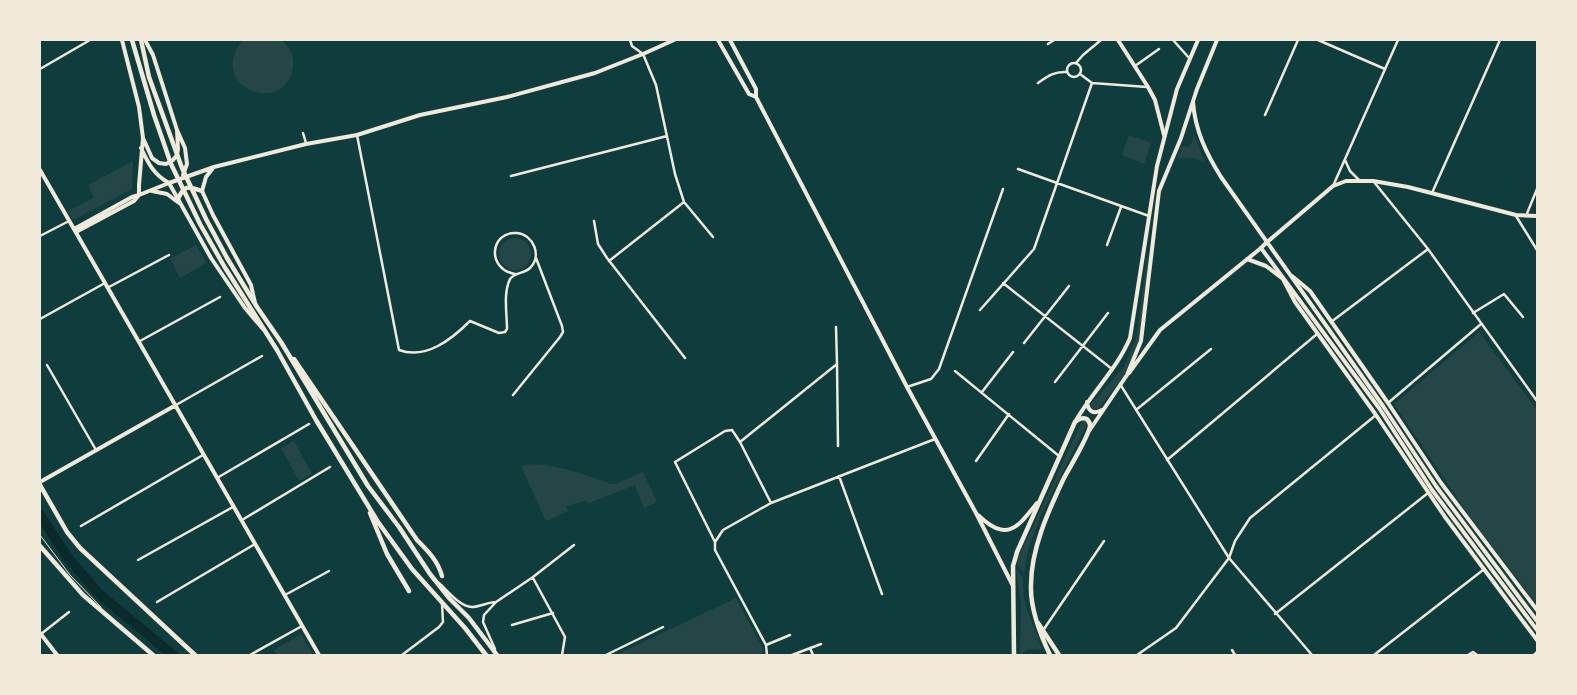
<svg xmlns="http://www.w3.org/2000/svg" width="1577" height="695" viewBox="0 0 1577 695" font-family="Roboto,sans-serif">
<rect width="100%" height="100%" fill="#0f3d3e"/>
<path fill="#244646" d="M243,40H282C290,48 295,57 293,68C284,118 205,86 243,40Z
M1192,130L1205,162L1192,158L1177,159L1182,146L1188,147C1194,142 1194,137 1192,130Z
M1129,135L1151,143L1144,164L1122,155Z
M133,161L132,189L73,220L68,211L94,198L88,185Z
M499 254a16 16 0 1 1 32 0a16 16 0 1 1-32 0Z
M196,245L206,263L180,278L170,259Z
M1148,253C1147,290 1147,333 1129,367C1121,382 1109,394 1099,408L1094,410L1091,407V404L1124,367L1136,339Z
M1479,332L1537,410V605L1470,517L1394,404Z
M1082,421H1085L1087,424C1080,437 1074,450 1068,462C1050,498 1028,534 1024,573L1017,565V560Z
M294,441L312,474L299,481L281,448Z
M532,464C560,465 585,475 611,484H616L643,472L657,502L644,508L635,485L589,503L585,501L566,506L568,511L546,521L521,466Z
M1016,569L1023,577C1022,608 1033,621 1042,649L1026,650L1021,655H1020L1021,604Z
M736,598L763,649L761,655H616Z
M301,634L313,655H277L274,650Z"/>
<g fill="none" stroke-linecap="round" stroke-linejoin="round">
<path stroke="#0a2a2b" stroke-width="10" d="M40,515L68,558L99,594L173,655"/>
<path stroke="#f1e9da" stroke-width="1" d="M40,535L70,575L101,607"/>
<path stroke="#f1e9da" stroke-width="2.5" d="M630,40L632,46L643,54L656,85L675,174L684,202L713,237
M1173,40L1190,59
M1318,40L1385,69
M1048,44L1054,40
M1067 70a7 7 0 1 1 14 0a7 7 0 1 1-14 0Z
M1076,63L1083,55L1101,40
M1135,66L1159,49
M40,69L90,40
M1080,74L1092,83L1147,87
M1038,83C1048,76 1055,71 1067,72
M1265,115L1298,40
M303,133L306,143
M357,135L399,350C426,360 452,339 470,321L499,333L505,332L507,329C507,314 503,293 510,279C515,272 524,274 530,268C542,256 534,235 517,233C490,231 486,269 515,274
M1345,160L1350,171L1359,180
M1018,169L1149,216
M511,176L667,136
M1374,182L1428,249L1537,401
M1333,186L1398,40
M1432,193L1500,40
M1516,216L1537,250
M1526,216L1537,189
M594,221L598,244L607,258L685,358
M40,236L69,221
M1107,245L1121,207
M609,261L684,202
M1003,283L1112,369
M109,287L169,255
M980,310L1034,249L1092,83
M1473,313L1504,294L1523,317
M40,319L105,283
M1331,322L1428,249
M836,327L837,364
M140,341L220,297
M1024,343L1069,286
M47,365L96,450
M955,371L1059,456
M1055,382L1108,313
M1120,384L1229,558L1312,655
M907,387L931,379L939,369L1003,189
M982,392L1013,352
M513,395L560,337L563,332L562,326L536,258
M1388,403L1481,324
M176,405L262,356
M1136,410L1211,349
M1167,460L1317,334
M976,461L1009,414
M839,476L882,594
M217,478L309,424
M771,503L740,442L837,364L838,446
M242,520L330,467
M81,526L203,455
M715,542L675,462L725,431L732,430L740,442
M138,560L233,507
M533,578L565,637L562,655
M439,583C448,591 459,606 472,607C480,607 488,602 496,602
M285,595L329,571
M157,602L255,544
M1275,614L1428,493
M512,625L553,613
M1044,629L1104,541
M41,634L69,612
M766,645L790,635
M810,648L813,655
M495,649L483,622L484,615L496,602L533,577L574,545
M1232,650L1235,655
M250,655L302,626
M402,655L439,627L443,622L442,604
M606,655L663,627
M767,655L766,645L715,550V542L723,530L771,503L935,439
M792,655L821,644
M1137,655L1176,628L1229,558L1235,541L1250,518L1376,415
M1374,655L1483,570
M1468,655L1473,652L1477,655
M1534,655L1537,652"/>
<path stroke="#f1e9da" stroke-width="4" d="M122,40L139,107L143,138L152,158L159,163L166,164L173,160L177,155L178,149L177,130
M145,40L153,55L177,130L185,148L187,164L183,175
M718,40L749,94L756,97
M730,40L756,89V97L907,387L976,513L1013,586
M1118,40L1148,87L1155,100L1164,135
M141,148C148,163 154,175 169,183L211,258L245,308L263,329
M213,168L206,177L202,191L213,215L251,285L255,303
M40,170L319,655
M152,191L167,194L179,203
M139,195V185L143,138
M74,229L132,197L139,195L169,183L214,167L306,144L357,135L420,115L507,97L595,73L643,54L674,40
M76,232L134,201L139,195
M1266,243L1333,186L1346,181H1373L1408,187L1516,215L1537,216
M1247,259L1266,266L1283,279L1295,302L1376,415L1445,517L1537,640
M1292,276L1310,291L1388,403L1441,483L1537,610
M1129,373L1160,330L1261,248
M40,482L176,405
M978,515C1007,543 1017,528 1037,503
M40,633L57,655"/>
<path stroke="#f1e9da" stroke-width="4" d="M1193,102C1195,130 1206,153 1221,177L1383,406L1436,486L1537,621
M1266,243L1261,248L1379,408L1432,490L1537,630
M1087,402C1088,411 1093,415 1102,410
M1075,422C1092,392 1117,369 1130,338L1157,166L1177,89L1198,40
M1089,431L1127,375L1141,341L1159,191L1181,138L1197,89L1217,40"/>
<path stroke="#f1e9da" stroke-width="4.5" d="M132,40L154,115L171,164L200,224L224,266L277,350L316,420L378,522L412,569L465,628L486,655
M141,40L149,77L182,168L206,219L227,258L257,307L281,342L368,486L399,527L430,574L450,599L469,618L497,655
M178,199C184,185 188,186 202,191
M294,359L417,540C428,551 438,561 442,576
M40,485L67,532L80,548L195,655
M370,513L387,554L409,591
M40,546L83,595L153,655
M1038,623L1059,655
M1014,655L1013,566L1017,552L1075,422C1079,419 1082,417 1087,419C1088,421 1090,422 1090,425C1091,433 1068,470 1063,480C1048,512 1031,549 1031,585C1030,609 1040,634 1050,655"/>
</g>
<rect width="1577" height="695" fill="none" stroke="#f1e9da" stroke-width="82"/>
</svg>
